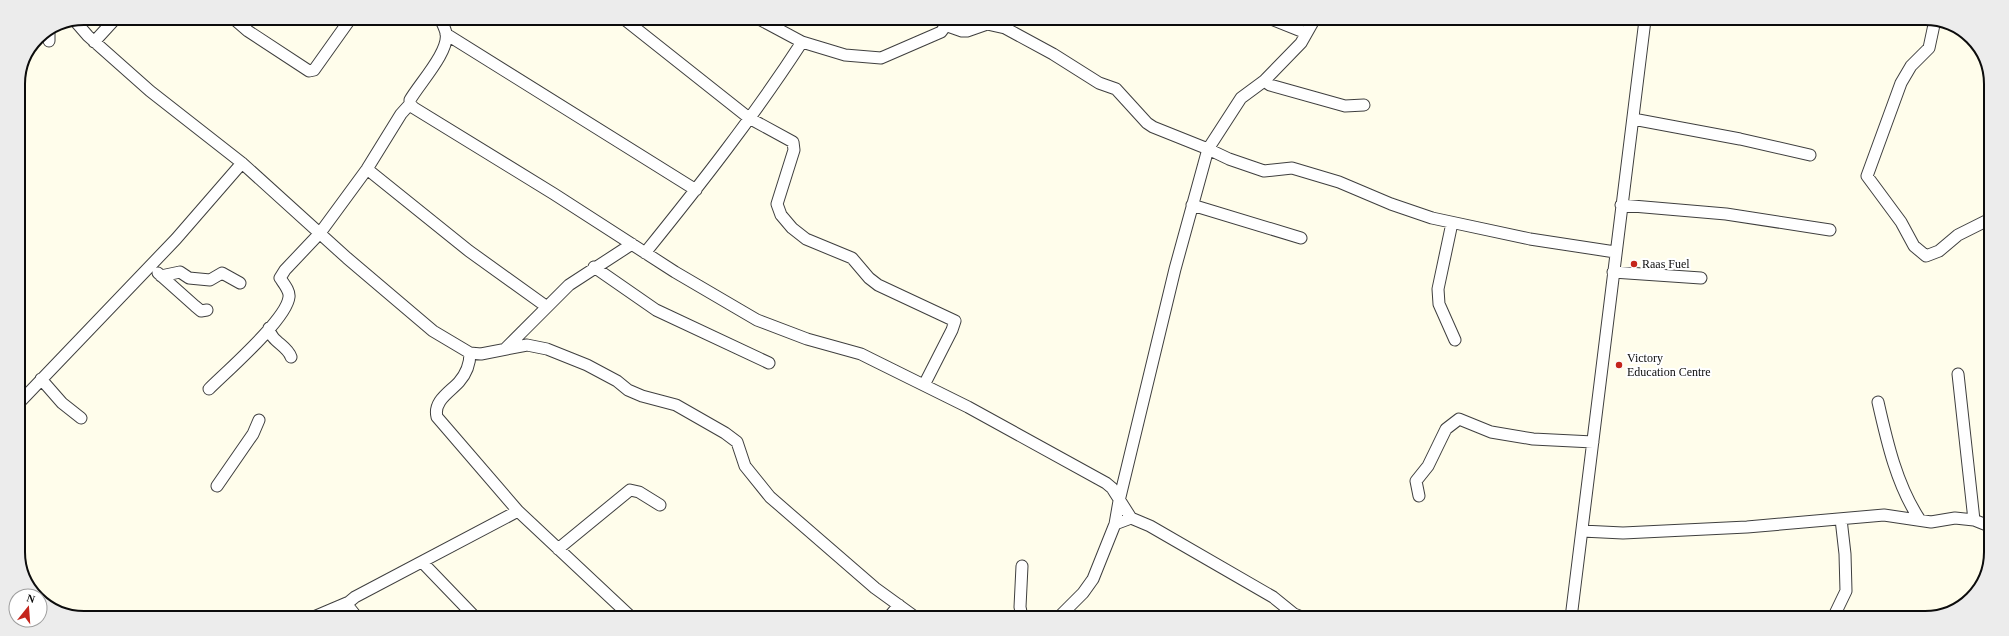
<svg xmlns="http://www.w3.org/2000/svg" width="2009" height="636" viewBox="0 0 2009 636" font-family="'Times New Roman',serif">
<rect width="100%" height="100%" fill="#fffdeb"/>
<g fill="none" stroke-linecap="round" stroke-linejoin="round">
<defs>
<path id="minor" d="M233,18L248,31L309,71L314,70L351,18
M440,18C442,23 445,28 446,33C450,51 419,84 410,100V104L414,108L554,194L675,272L757,320L807,339L861,354L873,360L968,407L1106,483L1112,488L1131,518
M624,19L749,118L793,142L794,150L777,204L781,215L792,228L806,239L852,258L869,278L878,285L955,321L952,330L924,385
M759,19L802,42
M1271,19L1306,33
M1314,20L1301,43L1264,81L1241,98L1208,149L1229,159L1264,171L1292,168L1339,182L1391,204L1432,218L1530,239L1615,252
M1935,20L1929,48L1911,66L1901,83L1867,176L1901,222L1914,246L1926,256L1939,251L1958,235L1990,219
M75,21L88,36L150,91L242,163L347,258L433,331L470,353L481,354L527,345L547,349L587,365L617,381L628,390L642,396L676,405L725,433L737,442L745,466L770,497L875,588L915,617
M945,25L962,31H967L987,24L1005,28L1053,54L1099,83L1116,89L1147,123L1153,127L1208,149L1175,269L1119,501L1115,524
M49,32V41
M446,34L696,190
M94,42L116,18
M1264,81L1270,85L1345,106L1364,105
M1633,119L1740,139L1810,155
M367,169L469,251L547,307
M1192,205L1301,238
M1621,205L1726,214L1830,230
M1452,223L1438,289L1439,304L1455,340
M645,253C700,185 754,116 802,42L845,55L881,58L941,32L944,28L946,19
M594,267L656,310L769,363
M1613,272L1701,278
M158,273L195,306L201,311L207,310
M161,276L180,272L189,278L210,280L222,273L240,283
M269,328C271,342 287,345 291,357
M506,348L569,285L632,244
M470,353C470,363 466,374 459,382C450,392 433,401 437,417L518,511L630,616
M1958,374L1974,520
M41,379L62,403L81,418
M209,389C226,372 287,319 289,297C290,291 284,284 280,278L285,270L320,233L367,169L401,114L410,104
M1878,402C1887,442 1897,486 1920,520
M18,404L176,239L242,163
M217,486L253,434L259,420
M1419,496L1416,481L1428,466L1446,429L1459,419L1491,432L1533,439L1593,442
M1582,531L1623,533L1747,527L1884,515L1931,522L1955,518L1974,520L1989,526
M558,549L630,490L639,492L660,505
M422,562L474,616
M1022,566L1020,607L1022,617
M316,616L349,602
M356,616L348,606L349,602L355,597L518,511
M889,617L899,605
M1059,617L1083,593L1093,579L1115,524L1131,518L1150,526L1273,597L1294,614L1302,617
M1571,618L1645,20
M1833,618L1846,591L1845,554L1841,519"/>
</defs>
<use href="#minor" stroke="#3f3f3f" stroke-width="13"/>
<use href="#minor" stroke="#fff" stroke-width="11"/>
</g>
<g fill="#c4251c" stroke="#fff" stroke-width="1.5">
<circle cx="1634" cy="264" r="4"/>
<circle cx="1619" cy="365" r="4"/>
</g>
<g text-anchor="middle" dominant-baseline="central" stroke-width="4" stroke-linejoin="round" paint-order="stroke">
<g font-size="12" fill="#0c0c0c" stroke="#fff" text-anchor="start">
<text x="1642" y="264">Raas Fuel</text>
<text x="1627" y="358">Victory<tspan x="1627" dy="14">Education Centre</tspan></text>
</g>
</g>
<path d="M0 0H2009V636H0ZM84 25H1925A59 59 0 0 1 1984 84V552A59 59 0 0 1 1925 611H84A59 59 0 0 1 25 552V84A59 59 0 0 1 84 25Z" fill="#ececec" fill-rule="evenodd"/>
<path fill="none" stroke="#0c0c0c" stroke-width="2" d="M84 25H1925A59 59 0 0 1 1984 84V552A59 59 0 0 1 1925 611H84A59 59 0 0 1 25 552V84A59 59 0 0 1 84 25Z"/>
<g transform="translate(28 608) rotate(17)"><circle r="19" fill="#ffffff" stroke="#9e9e9e"/>
<path d="M0-3L7 15L0 10L-7 15Z" fill="#c4251c"/>
<text y="-6" font-size="11" font-weight="bold" text-anchor="middle" fill="#0c0c0c">N</text>
</g>
</svg>
